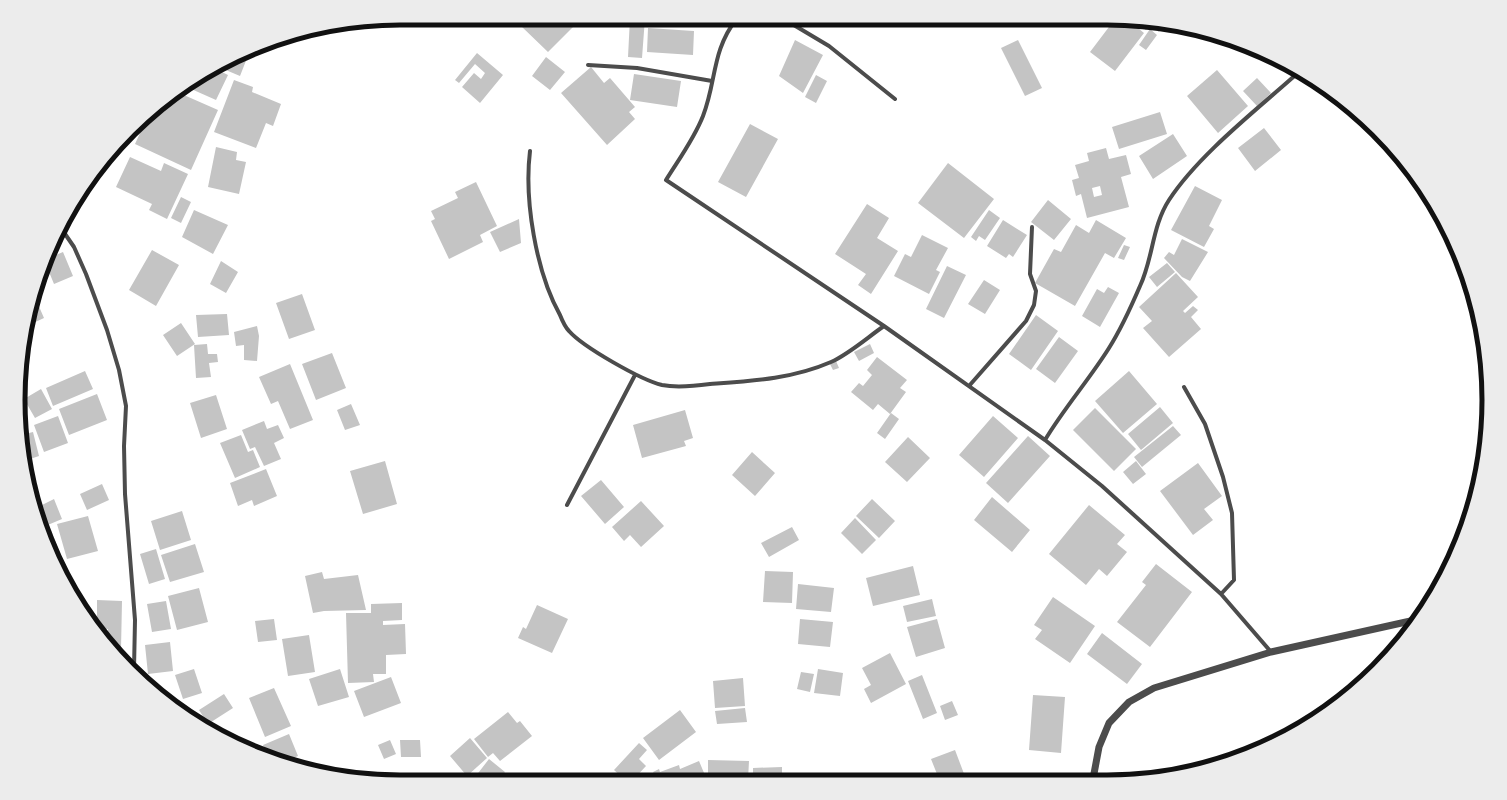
<svg xmlns="http://www.w3.org/2000/svg" width="1507" height="800" viewBox="0 0 1507 800" font-family="Poppins,sans-serif">
<rect width="100%" height="100%" fill="#fff"/>
<path fill="#c4c4c4" fill-rule="evenodd" d="M528,18H574L578,22L548,52L521,26Z
M630,18H645L642,58L628,57Z
M1115,19L1137,20L1133,24L1144,33L1115,71L1090,52Z
M1141,20L1152,22L1146,30L1138,24Z
M1156,23L1165,24L1159,32L1152,27Z
M648,28L694,31L693,55L647,52Z
M1150,29L1157,35L1146,50L1139,45Z
M795,40L823,55L803,93L779,76Z
M1018,40L1042,88L1025,96L1001,48Z
M249,53L240,76L221,68Z
M477,53L503,75L480,103L462,87L474,73L481,79L485,73L475,64L459,83L455,80Z
M546,57L565,72L550,90L532,76Z
M591,67L604,83L610,78L635,107L629,112L635,119L607,145L561,93Z
M218,70L228,75L216,100L189,88L190,85Z
M1217,70L1248,106L1218,133L1187,96Z
M634,74L681,81L677,107L630,100Z
M816,75L827,81L816,103L805,97Z
M1257,78L1271,93L1257,106L1243,91Z
M234,80L253,87L252,92L281,104L273,126L266,123L256,148L214,132Z
M177,92L218,110L191,170L135,144L146,120L167,97Z
M1160,112L1167,134L1119,149L1112,127Z
M750,124L778,139L746,197L718,182Z
M1264,128L1281,150L1255,171L1238,148Z
M1173,134L1187,156L1153,179L1139,156Z
M216,147L237,152L236,160L246,162L239,194L208,187Z
M1106,148L1109,159L1126,155L1131,174L1121,177L1129,207L1087,218L1081,194L1076,196L1072,180L1079,178L1075,165L1089,161L1087,153ZM1100,186L1102,195L1094,197L1092,188Z
M130,157L161,171L164,163L188,174L167,219L149,210L152,204L116,187Z
M948,163L994,199L964,238L918,203Z
M476,182L497,226L480,235L483,242L449,259L431,221L435,219L431,211L458,198L455,192Z
M1195,186L1222,200L1209,226L1214,229L1204,247L1171,230Z
M181,197L191,202L181,223L171,218Z
M1048,200L1071,219L1054,240L1031,222Z
M867,204L889,218L877,238L898,251L871,294L858,285L866,274L835,254Z
M194,210L228,225L213,254L182,237Z
M989,210L1000,218L985,240L979,236L976,241L971,237Z
M519,219L521,243L500,252L490,232Z
M1003,220L1027,235L1013,257L1009,254L1006,258L987,246Z
M1096,220L1126,238L1114,258L1105,253L1075,306L1035,283L1054,249L1061,252L1076,225L1089,233Z
M922,235L948,248L936,270L940,272L929,294L894,276L905,254L911,257Z
M1182,239L1208,252L1190,281L1182,277L1164,258L1169,252L1174,255Z
M1124,245L1130,247L1124,260L1118,258Z
M152,250L179,265L156,306L129,290Z
M63,252L73,276L54,284L47,267L51,257Z
M221,261L238,272L226,293L210,284Z
M1167,263L1175,272L1157,287L1149,277Z
M947,266L966,275L944,318L926,309Z
M1176,273L1198,297L1183,311L1185,313L1193,306L1198,310L1191,317L1201,329L1169,357L1143,328L1152,321L1139,307Z
M984,280L1000,290L985,314L968,304Z
M1108,287L1119,293L1100,327L1082,316L1097,289L1104,293Z
M302,294L315,330L289,339L276,303Z
M34,295L44,318L29,325L31,301Z
M227,314L229,335L198,337L196,315Z
M1036,315L1058,331L1031,370L1009,354Z
M181,323L195,344L177,356L163,335Z
M257,326L259,336L257,361L244,360V345L236,346L234,332Z
M1059,337L1078,351L1055,383L1036,369Z
M207,344L208,354H217L218,362L209,363L211,377L196,378L194,345Z
M870,344L874,353L859,361L854,352Z
M332,353L346,388L316,400L302,364Z
M877,357L907,380L900,388L906,392L890,414L878,404L873,410L851,392L859,383L863,386L872,375L867,370Z
M836,361L839,368L833,370L830,364Z
M290,364L313,420L290,429L278,401L271,404L259,377Z
M85,371L93,389L53,406L46,388Z
M1129,371L1157,404L1123,433L1095,401Z
M41,389L52,409L35,418L24,399Z
M97,394L107,420L69,435L59,409Z
M216,395L227,429L201,438L190,403Z
M351,404L360,425L345,430L337,410Z
M1160,407L1173,423L1141,450L1128,434Z
M1095,408L1136,449L1114,471L1073,430Z
M685,410L693,438L684,441L686,446L642,458L633,425Z
M891,413L899,419L885,439L877,433Z
M58,416L68,443L44,452L34,425Z
M993,416L1018,438L984,477L959,455Z
M264,421L267,429L278,425L284,438L274,443L281,459L264,466L255,447L250,449L242,430Z
M1173,426L1181,435L1142,467L1134,457Z
M33,432L39,456L27,460L21,435Z
M241,435L248,452L253,450L260,467L235,478L220,443Z
M1028,436L1050,456L1008,503L986,483Z
M908,437L930,458L907,482L885,462Z
M752,452L775,473L755,496L732,475Z
M385,461L397,504L363,514L350,471Z
M1136,461L1146,474L1133,484L1123,472Z
M1198,463L1222,496L1204,509L1213,520L1193,535L1160,491Z
M266,469L277,496L254,506L252,500L238,506L230,483Z
M601,480L624,507L605,524L581,496Z
M33,484H37L40,506H38Z
M102,484L109,500L87,510L80,494Z
M992,497L1030,530L1012,552L974,520Z
M54,499L62,519L43,527L40,515L43,513L40,506Z
M872,499L895,521L879,538L856,516Z
M641,501L664,526L641,547L630,535L624,541L612,527Z
M1089,505L1125,535L1117,544L1127,552L1107,576L1099,569L1086,585L1049,554Z
M182,511L191,540L160,550L151,521Z
M88,516L98,551L67,559L57,524Z
M855,518L876,540L862,554L841,533Z
M792,527L799,540L769,557L761,543Z
M51,530L63,561L58,563L47,546L44,533Z
M195,544L204,572L170,582L161,555Z
M156,549L165,579L149,584L140,554Z
M1156,564L1192,592L1150,647L1117,622L1146,585L1142,582Z
M913,566L920,595L873,606L866,578Z
M765,571L793,572L792,603L763,602Z
M322,572L324,579L358,575L366,610L324,611L313,613L305,576Z
M798,584L834,588L831,612L796,609Z
M199,588L208,622L177,630L168,596Z
M1053,597L1095,626L1070,663L1035,639L1042,630L1034,625Z
M932,599L936,616L907,622L903,606Z
M97,600L122,601L121,649H111L107,643L108,629L98,628L97,626Z
M166,601L171,629L152,632L147,604Z
M402,603V620L383,621V625L405,624L406,654L386,655V674H373L374,682L348,683L346,613H371V604Z
M537,605L568,619L552,653L518,638L523,627L526,629Z
M274,619L277,640L258,642L255,621Z
M800,619L833,622L830,647L798,644Z
M937,619L945,648L916,657L907,627Z
M1102,633L1142,664L1127,684L1087,654Z
M309,635L315,672L288,676L282,639Z
M170,642L173,671L148,674L145,645Z
M890,653L906,684L871,703L864,689L871,685L862,668Z
M194,669L202,693L183,699L175,675Z
M340,669L349,697L318,706L309,679Z
M818,669L843,673L840,696L814,693Z
M801,672L814,674L810,692L797,689Z
M922,675L937,713L923,719L908,681Z
M391,677L401,703L364,717L354,691Z
M743,678L745,706L715,708L713,681Z
M274,688L291,726L265,737L249,698Z
M224,694L233,708L208,724L199,710Z
M1033,695L1065,697L1061,753L1029,750Z
M952,701L958,715L945,720L940,706Z
M745,708L747,722L717,724L715,711Z
M680,710L696,732L659,760L643,738Z
M508,712L517,723L520,721L532,736L500,761L493,753L488,757L474,739Z
M203,718L207,729L197,721Z
M289,734L298,756L284,762L267,755L263,745Z
M470,738L487,758L467,776L450,756Z
M390,740L396,754L384,759L378,745Z
M400,740H420L421,757H401Z
M639,743L647,750L639,759L646,766L633,780H625L614,770Z
M955,750L966,779H939L931,759Z
M489,759L505,772L499,781H472Z
M708,760L749,761L748,780H708Z
M699,761L707,780H645L655,776L653,772L659,769L660,772L679,765L680,769Z
M782,767V780H753V768Z"/>
<g fill="none" stroke-linecap="round" stroke-linejoin="round">
<path stroke="#4c4c4c" stroke-width="4" d="M737,18C711,52 717,80 703,116C694,139 679,159 666,180L884,326L1045,440L1102,486L1221,594L1271,652
M782,18L829,46L895,99
M588,65L637,68L712,81
M530,151C524,200 536,272 560,315C562,320 565,327 569,331C583,347 641,380 662,385C677,388 695,386 710,384C752,381 792,379 831,362C849,354 868,337 884,326
M63,231L74,247L86,274L107,330L119,370L126,406L124,446L125,494L135,620L134,669
M969,386L1026,321L1034,305L1036,291L1030,274L1032,227
M1184,387L1205,424L1223,477L1232,513L1234,580L1221,594
M1045,440C1064,408 1089,380 1109,348C1121,329 1131,307 1140,286C1153,259 1152,226 1169,200C1199,154 1259,108 1300,71
M567,505L635,375"/>
<path stroke="#4c4c4c" stroke-width="7" d="M1093,779L1099,747L1109,723L1129,702L1154,688L1271,652L1415,620"/>
</g>
<path d="M0 0H1507V800H0ZM400 25H1107A375 375 0 0 1 1482 400V400A375 375 0 0 1 1107 775H400A375 375 0 0 1 25 400V400A375 375 0 0 1 400 25Z" fill="#ececec" fill-rule="evenodd"/>
<path fill="none" stroke="#111" stroke-width="5" d="M400 25H1107A375 375 0 0 1 1482 400V400A375 375 0 0 1 1107 775H400A375 375 0 0 1 25 400V400A375 375 0 0 1 400 25Z"/>
</svg>
